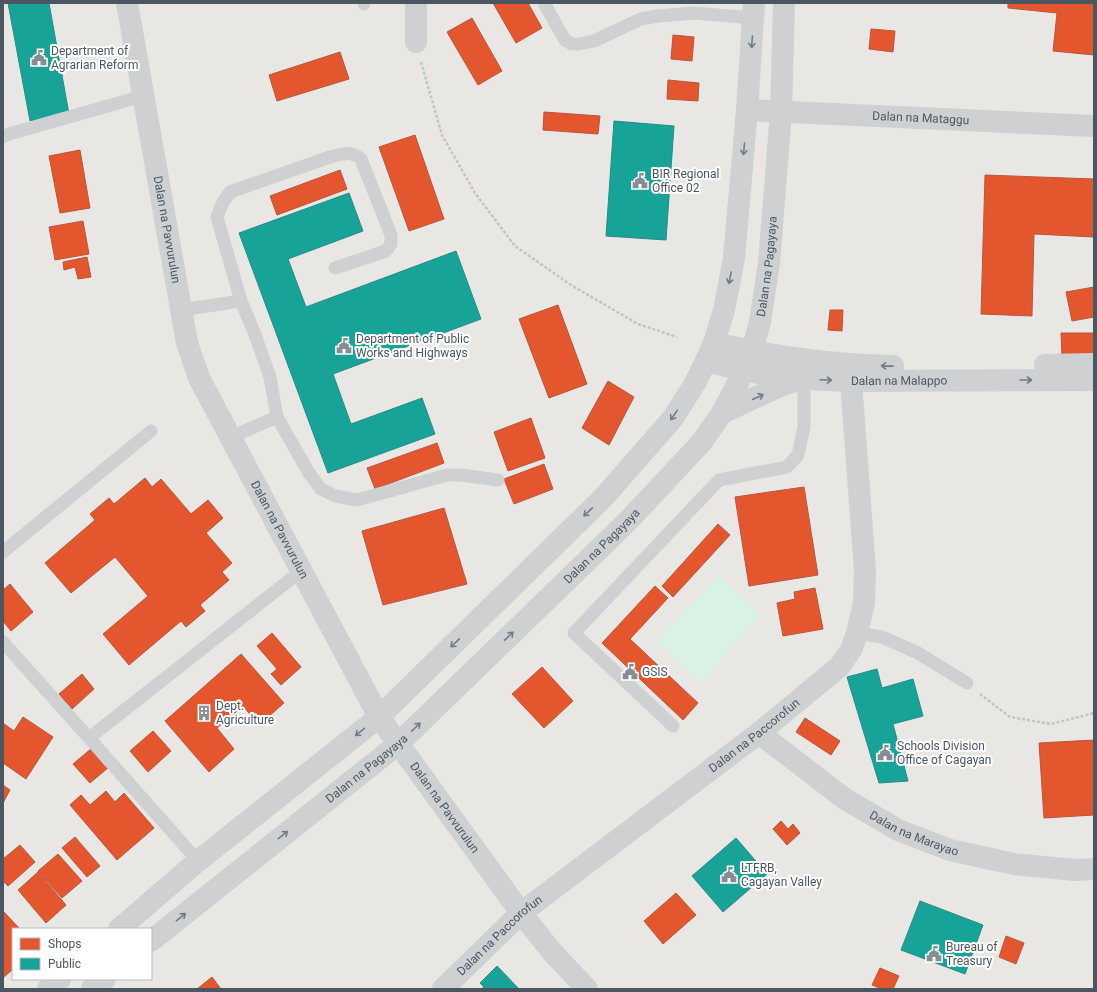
<svg xmlns="http://www.w3.org/2000/svg" width="1097" height="992" viewBox="0 0 1097 992" font-family="Roboto,sans-serif">
<rect width="100%" height="100%" fill="#f4f4f4"/>
<path fill="#e8e7e3" fill-rule="evenodd" d="M3,3H1094V989H3ZM13,929H151V979H13Z"/>
<path fill="#d9f2e3" d="M719,575L762,615L700,682L657,642Z"/>
<path fill="#e4572e" stroke="#b6573d" d="M493,3H528L542,28L516,43Z
M1008,3H1094V55L1053,51L1057,13L1008,8Z
M472,18L502,71L478,85L447,32Z
M871,29L895,31L893,52L869,49Z
M673,35L694,37L692,61L671,59Z
M340,52L349,79L277,101L269,75Z
M668,80L699,83L698,101L667,99Z
M544,112L600,116L598,134L543,130Z
M415,135L444,219L409,231L379,147Z
M80,150L90,208L60,213L49,156Z
M340,170L347,189L277,215L270,196Z
M985,175L1094,179V237L1034,234L1032,316L981,314Z
M83,221L89,254L55,260L49,227Z
M87,257L91,277L78,279L75,267L64,270L63,262Z
M1094,287V317L1072,321L1066,292Z
M558,305L587,384L549,398L519,319Z
M830,310H843L842,331L828,330Z
M1061,333H1094V357L1062,358Z
M608,381L634,397L609,445L582,428Z
M531,418L545,458L508,471L494,432Z
M437,443L444,463L375,489L367,468Z
M544,464L553,489L514,504L504,479Z
M145,478L152,487L161,479L191,514L208,500L223,518L206,533L232,563L222,572L229,580L200,605L205,611L186,627L181,621L129,665L103,634L148,596L115,557L71,593L45,563L95,520L90,514L109,498L114,504Z
M804,487L818,575L749,586L735,497Z
M444,508L467,584L383,605L362,531Z
M718,524L730,535L673,597L662,586Z
M10,584L33,612L11,631L3,621V590Z
M655,586L668,598L630,639L698,703L683,720L602,643Z
M815,588L823,629L783,636L777,603L795,599L794,592Z
M272,633L301,667L281,685L271,674L277,669L257,646Z
M241,654L284,703L259,725L243,706L217,728L234,749L209,772L165,721Z
M542,667L573,701L544,728L512,694Z
M82,674L94,689L72,709L59,694Z
M23,717L53,737L26,779L3,763V723L14,731Z
M805,718L840,741L831,755L796,732Z
M153,731L171,751L148,772L130,751Z
M1094,740V815L1044,818L1039,743Z
M92,748L109,767L90,783L73,764Z
M3,785L10,790L3,803Z
M106,791L115,802L124,793L154,828L117,860L70,805L81,795L90,805Z
M781,821L788,829L793,824L800,833L787,845L773,829Z
M75,837L100,866L87,877L62,848Z
M20,845L35,862L8,886L3,881V859Z
M58,854L82,881L62,898L38,871Z
M38,872L66,905L46,923L18,890Z
M676,893L696,915L663,944L644,921Z
M3,911L20,929H13V969L3,978Z
M1006,936L1024,943L1016,964L999,957Z
M880,968L899,976L893,989H882L872,985Z
M212,977L221,989H197Z"/>
<path fill="#17a398" stroke="#268c88" d="M8,3H49L69,114L30,121Z
M614,121L674,126L666,240L606,236Z
M349,193L363,231L288,259L306,307L456,251L481,319L333,374L351,424L422,398L435,434L328,473L239,233Z
M877,669L882,688L913,679L923,716L893,724L908,781L879,783L847,677Z
M736,838L767,874L723,912L692,876Z
M920,901L983,925L965,974L901,950Z
M497,966L519,989H481L484,987L480,983Z"/>
<g fill="none" stroke-linecap="round" stroke-linejoin="round">
<path stroke="#bcc7c4" stroke-width="2.5" stroke-dasharray="3 2" stroke-linecap="butt" d="M421,62L442,135L475,193L515,246L571,285L638,324L677,337
M980,694L1010,717L1051,724L1094,713"/>
<path stroke="#ced0d2" stroke-width="13" d="M544,3L565,40L572,44H579L594,41L641,19L658,16L694,13L753,18
M364,4V3
M3,137L9,134L143,96
M241,301L217,217C220,207 224,200 230,192L330,157C342,154 351,150 361,159L391,235V244L386,251L335,268
M181,310L241,301L254,332L270,377L277,417L231,437
M277,417L309,473L321,489L335,496L357,500L447,475H461L498,480
M3,552L151,431
M857,633L882,637L918,653L967,683
M3,642L89,738L198,861
M673,726L574,633L719,480L787,467L798,455L804,427V379
M89,738L301,571"/>
<g stroke="#ced0d2" stroke-width="22">
<path id="s1" d="M127,3L187,343L199,378L379,717L521,913L553,953L587,989"/>
<path d="M416,42V3"/>
<path id="s2" d="M747,110L1094,126"/>
<path d="M714,343C775,357 831,365 893,366"/>
<path id="s3" d="M706,361L746,371L801,379L851,381L1094,380"/>
<path d="M1045,365L1094,364"/>
<path d="M722,413L780,386L800,379"/>
<path id="s4" d="M759,733L845,799L898,830L950,850L1014,864L1075,870L1094,869"/>
<path d="M119,929L198,861L379,717L603,498L673,418L695,383L706,361L714,343L724,310L734,258L747,110L754,3"/>
<path id="s5" d="M151,941L398,744L626,523L701,443L722,413L749,362L760,322L769,263L781,112L784,3"/>
<path d="M48,989L60,979"/>
<path d="M92,989L105,979"/>
<path id="s6" d="M443,989L521,913L759,733L839,667L851,650L857,633L864,603L865,571L851,381"/>
</g>
</g>
<defs><path id="oneway-shaft" d="M-6 0H5M1.5-3L5.5 0L1.5 3" fill="none" stroke-width="1.6" stroke-linecap="round" stroke-linejoin="round"/></defs>
<g stroke="#727b83">
<use href="#oneway-shaft" transform="translate(752 42) rotate(94)"/>
<use href="#oneway-shaft" transform="translate(744 149) rotate(95)"/>
<use href="#oneway-shaft" transform="translate(730 278) rotate(101)"/>
<use href="#oneway-shaft" transform="translate(887 366) rotate(-179)"/>
<use href="#oneway-shaft" transform="translate(826 380) rotate(2)"/>
<use href="#oneway-shaft" transform="translate(1026 380)"/>
<use href="#oneway-shaft" transform="translate(758 397) rotate(-24)"/>
<use href="#oneway-shaft" transform="translate(674 415) rotate(125)"/>
<use href="#oneway-shaft" transform="translate(588 512) rotate(136)"/>
<use href="#oneway-shaft" transform="translate(509 636) rotate(-44)"/>
<use href="#oneway-shaft" transform="translate(455 643) rotate(136)"/>
<use href="#oneway-shaft" transform="translate(416 727) rotate(-44)"/>
<use href="#oneway-shaft" transform="translate(360 732) rotate(141)"/>
<use href="#oneway-shaft" transform="translate(283 835) rotate(-38)"/>
<use href="#oneway-shaft" transform="translate(181 917) rotate(-39)"/>
</g>
<defs>
<symbol id="civic-bare" viewBox="-9 -9 18 18"><path d="M-.6-6.5H3V-4.5H.6V-3L4-1V1h2V6H-6V1h2V-1L-.6-3ZM-1.2 2.5V6h2.4V2.5Z" fill="#868d94" stroke="#fff" stroke-width="2.5" paint-order="stroke"/></symbol>
<symbol id="building-bare" viewBox="-9 -9 18 18"><path d="M-4-6H4V6H1V3H-1V6H-4ZM-2.5-4.3h1.7v1.8h-1.7ZM.8-4.3h1.7v1.8H.8ZM-2.5-1h1.7V.8h-1.7ZM.8-1h1.7V.8H.8Z" fill="#868d94" stroke="#fff" stroke-width="2.5" paint-order="stroke"/></symbol>
</defs>
<g fill-rule="evenodd">
<use href="#civic-bare" x="28" y="47" width="22" height="22"/>
<use href="#civic-bare" x="629" y="170" width="22" height="22"/>
<use href="#civic-bare" x="333" y="335" width="22" height="22"/>
<use href="#civic-bare" x="619" y="661" width="22" height="22"/>
<use href="#building-bare" x="193" y="702" width="22" height="22"/>
<use href="#civic-bare" x="874" y="742" width="22" height="22"/>
<use href="#civic-bare" x="718" y="864" width="22" height="22"/>
<use href="#civic-bare" x="923" y="943" width="22" height="22"/>
</g>
<g text-anchor="middle" dominant-baseline="central" stroke-width="4" stroke-linejoin="round" paint-order="stroke">
<g font-size="12" fill="#4a5661" stroke="#fff" text-anchor="start">
<text x="51" y="51">Department of<tspan x="51" dy="14">Agrarian Reform</tspan></text>
<text x="652" y="174">BIR Regional<tspan x="652" dy="14">Office 02</tspan></text>
<text x="356" y="339">Department of Public<tspan x="356" dy="14">Works and Highways</tspan></text>
<text x="642" y="672">GSIS</text>
<text x="216" y="706">Dept.<tspan x="216" dy="14">Agriculture</tspan></text>
<text x="897" y="746">Schools Division<tspan x="897" dy="14">Office of Cagayan</tspan></text>
<text x="741" y="868">LTFRB,<tspan x="741" dy="14">Cagayan Valley</tspan></text>
<text x="946" y="947">Bureau of<tspan x="946" dy="14">Treasury</tspan></text>
</g>
<g font-size="12" fill="#4a5661" stroke="#fff">
<text stroke="none"><textPath href="#s2" startOffset="174">Dalan na Mataggu</textPath></text>
<text stroke="none"><textPath href="#s1" startOffset="230">Dalan na Pavvurulun</textPath></text>
<text stroke="none"><textPath href="#s5" startOffset="935">Dalan na Pagayaya</textPath></text>
<text stroke="none"><textPath href="#s3" startOffset="195">Dalan na Malappo</textPath></text>
<text stroke="none"><textPath href="#s1" startOffset="554">Dalan na Pavvurulun</textPath></text>
<text stroke="none"><textPath href="#s5" startOffset="600">Dalan na Pagayaya</textPath></text>
<text stroke="none"><textPath href="#s6" startOffset="402">Dalan na Paccorofun</textPath></text>
<text stroke="none"><textPath href="#s5" startOffset="276">Dalan na Pagayaya</textPath></text>
<text stroke="none"><textPath href="#s1" startOffset="878">Dalan na Pavvurulun</textPath></text>
<text stroke="none"><textPath href="#s4" startOffset="186">Dalan na Marayao</textPath></text>
<text stroke="none"><textPath href="#s6" startOffset="78">Dalan na Paccorofun</textPath></text>
</g>
</g>
<rect width="1097" height="992" fill="none" stroke="#4a5661" stroke-width="8"/>
<rect x="12" y="928" width="140" height="52" fill="#ffffff" stroke="#b7bbc0"/>
<rect x="20" y="938" width="20" height="12" fill="#e4572e" stroke="#b7bbc0"/>
<text x="48" y="948" font-size="12" fill="#4a5661">Shops</text>
<rect x="20" y="958" width="20" height="12" fill="#17a398" stroke="#b7bbc0"/>
<text x="48" y="968" font-size="12" fill="#4a5661">Public</text>
</svg>
